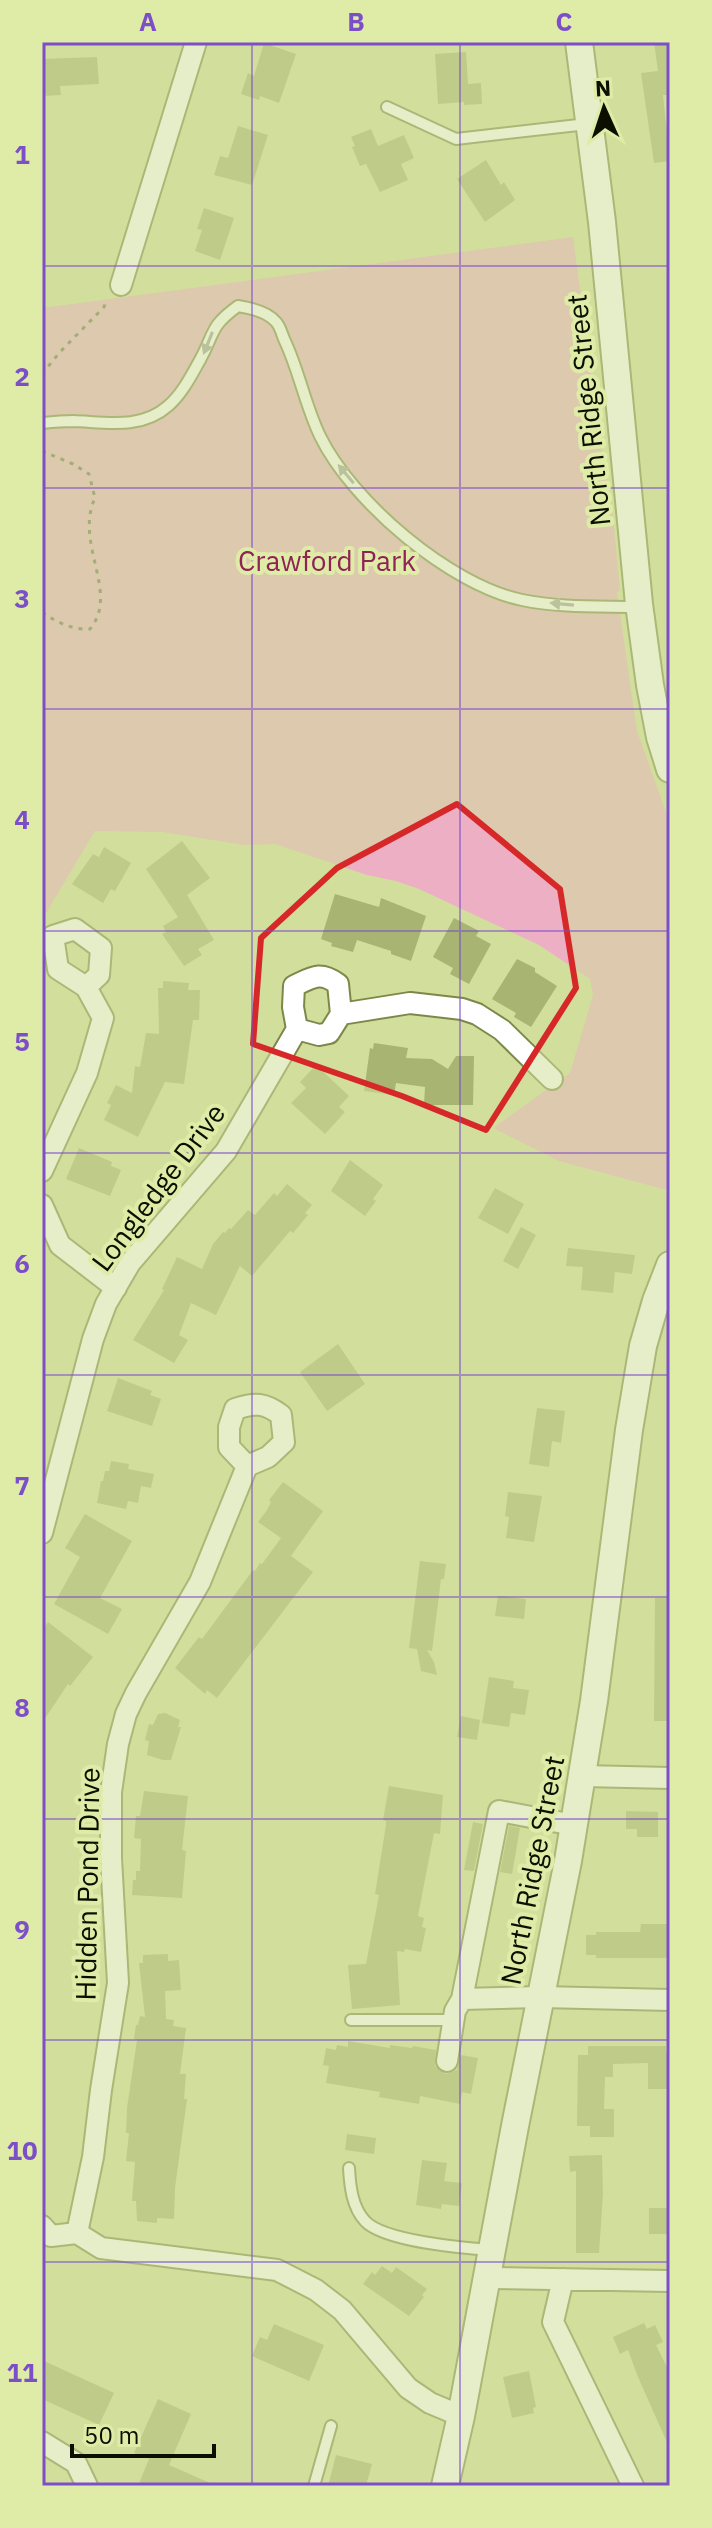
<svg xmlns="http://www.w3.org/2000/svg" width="712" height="2528" viewBox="0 0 712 2528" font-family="'IBM Plex Sans',sans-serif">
<rect width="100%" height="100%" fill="#d2df9c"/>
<path fill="#ecafc3" d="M573,237L605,474L611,494L620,591L617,592L637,731L670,823V1191L559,1161L493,1128L570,1073L593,995L590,979L539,945L419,889L396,881L367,875L275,844L244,845L162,832L95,831L42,920V308Z"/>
<path fill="#a7b472" d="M654,42H670V95H663L670,161L654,163L641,73L658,71Z
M264,43L296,54L279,103L260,96L259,100L241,94L248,73L254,76Z
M466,52L468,84L481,83L482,104L464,105V102L438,104L435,54Z
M97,57L99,84L60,86L61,95L42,96V59Z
M238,126L268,135L252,185L214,175L220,156L228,158Z
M371,129L378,146L404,135L414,158L401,164L408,180L380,192L366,164L360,166L352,147L355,146L351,137Z
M486,160L501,185L504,182L515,200L485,222L457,179Z
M204,208L234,218L220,260L195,251L202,230L197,229Z
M182,841L210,878L187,895L214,940L198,949L202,955L184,966L162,934L166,932L163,926L178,917L146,869Z
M104,847L131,863L115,891L111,889L103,903L72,884L93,854L99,857Z
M335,894L379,907L381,898L426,916L411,961L391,954V951L357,940L353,952L331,946L332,943L321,939Z
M454,918L479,931L476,936L491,944L469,984L450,974L453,968L433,957Z
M517,959L535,968V972L557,986L531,1027L514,1017L516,1013L492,999Z
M163,981L189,983L188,990H200L199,1020H193L184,1084L165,1082L138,1137L104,1120L111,1105L107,1103L116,1085L132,1093L135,1066L140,1067L146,1033L159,1034L158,988H163Z
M374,1043L408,1048L406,1058L432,1059L448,1069L456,1056H474L473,1105H424L425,1087L396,1083L394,1095L364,1091L370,1048L373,1049Z
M316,1065L349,1096L339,1107L345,1112L325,1134L291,1103L306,1088L300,1082Z
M79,1148L112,1162L111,1166L121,1170L110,1196L66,1179Z
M350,1160L383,1185L373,1199L376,1201L365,1216L331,1191Z
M287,1184L312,1205L305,1213L308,1215L293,1233L290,1231L252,1276L240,1266L216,1315L191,1303L179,1335L188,1340L174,1363L133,1340L164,1290L162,1289L177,1257L202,1269L213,1244L223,1232L225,1233L229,1228L231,1229L248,1210L255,1215L274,1193L277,1196Z
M495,1188L524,1204L508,1234L478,1218Z
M521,1227L536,1235L518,1269L503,1261Z
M568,1248L635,1255L632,1274L615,1272L613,1293L581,1290L583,1267L566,1266Z
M338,1344L365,1384L327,1411L300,1372Z
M118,1378L152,1391L150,1395L161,1399L152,1426L107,1411Z
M537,1408L565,1411L561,1443L552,1441L549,1467L529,1464Z
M111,1461L129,1464L128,1469L154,1474L151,1488L141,1486L138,1503L128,1501L126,1509L97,1503L101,1481H103L105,1471H109Z
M283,1482L323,1511L291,1556L313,1572L217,1698L207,1690L205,1694L175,1668L199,1637L202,1639L253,1570L255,1571L260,1563L262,1564L281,1538L258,1522L267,1510L271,1502L269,1500Z
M508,1492L542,1496L534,1542L506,1538L509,1517L505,1516Z
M85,1514L132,1541L100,1598L122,1609L108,1634L54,1604L80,1557L65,1548Z
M420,1561L446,1564L444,1579H441L432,1651L427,1650L434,1662L437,1675L421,1671L417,1649L409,1648Z
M498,1596L526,1599L524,1619L495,1616Z
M655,1598H670V1721H654Z
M48,1622L93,1657L70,1686L68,1684L42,1723V1630Z
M489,1677L514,1681L513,1688L529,1690L525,1715L511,1713L509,1727L482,1723Z
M165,1713L180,1720L178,1727H181L171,1760H163L147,1755L149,1741L145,1740L149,1724L153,1725L158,1714Z
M461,1716L480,1720L477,1740L457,1737Z
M389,1786L443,1795L440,1834L434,1833L418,1916L424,1918L422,1927L426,1928L421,1952L405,1949L404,1952L397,1951L400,2005L352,2009L348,1965L366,1964L379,1895L375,1894L386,1825V1821L383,1820Z
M144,1791L188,1796L182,1850L186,1851L182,1898L132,1895L133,1880H136V1871H140L141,1839L134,1838L136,1816H140Z
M626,1811L658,1812V1837H637V1829H626Z
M473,1822L483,1824L474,1871L464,1870Z
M509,1826L520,1828L512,1874L500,1872Z
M641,1924H670V1958H596V1955H586V1935H596V1932H640Z
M168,1954V1961L179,1960L181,1990L165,1991L166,2019L174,2020L173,2026L186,2028L180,2074H186L184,2099H187L175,2188L174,2219L157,2218V2223L137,2221L136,2201H132L135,2162L126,2161L129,2133H126L127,2108L137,2040L134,2039L136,2025H138L140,2016L145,2017L139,1963H143V1955Z
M348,2041L390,2048V2045L412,2048L413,2046L436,2050L435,2066L446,2074L457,2070L461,2055L478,2058L471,2094L462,2092L460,2104L420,2096L419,2104L379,2097L380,2092L326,2083L329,2066L323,2065L326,2048L336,2050L337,2045L348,2047Z
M588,2046H666V2052H670V2089H648V2063L613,2064V2077H605L604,2109H614V2137H590V2126H577L578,2055H588Z
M347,2134L376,2138L374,2154L345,2150Z
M602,2155L603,2194L599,2253H576V2171L570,2172L569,2156Z
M422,2160L447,2163L444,2181L462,2183L459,2206L442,2204L441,2209L416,2205Z
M649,2208H670V2234H649Z
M382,2266L392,2273L396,2267L427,2289L422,2295L424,2297L409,2316L363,2284L372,2272L375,2275Z
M644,2323L647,2329L655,2325L663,2342L656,2345L670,2373V2449L638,2377L628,2350L620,2354L613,2337Z
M274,2324L324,2345L309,2381L252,2356L260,2337L267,2340Z
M42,2360L114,2393L99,2425L42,2399Z
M529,2371L536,2407L533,2408L534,2413L512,2418L503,2377Z
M158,2399L191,2414L169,2465L217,2486H138L149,2459L134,2453Z
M336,2455L372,2464L366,2486H328Z"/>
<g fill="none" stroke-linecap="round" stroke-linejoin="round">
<defs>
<path id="service" d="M387,107L456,139L587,124
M42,423C52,422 63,421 73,421C105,422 141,430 168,406C182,394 191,376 200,360C215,333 209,327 238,306C251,308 268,312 276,322C280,326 282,334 284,339C299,370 305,405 320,436C352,502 450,585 522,600C560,608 600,606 638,607
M351,2020H454
M349,2168C350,2186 352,2207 365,2221C383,2241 463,2248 491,2250
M314,2486L331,2426"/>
<path id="minor" d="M121,285L196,42
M297,1029L319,1035L329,1033L341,1014L410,1003L462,1009L477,1014L502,1030L552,1079
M297,1029L293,1007L294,986C313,977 320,971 338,984L341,1014
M42,1171L87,1073L103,1018L86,987L58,969L53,936L75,929L101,948L99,975L86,987
M42,1205L60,1245L116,1288
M42,1533L93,1339L106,1304L130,1263L226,1151L297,1029
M583,1776L670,1778
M462,1999L541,1997L670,2000
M447,2061L455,2011L462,1999L499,1811L574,1825
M42,2226L51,2236L77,2233L101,2248L277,2270L316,2290L342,2310L408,2388L430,2403L461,2416
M77,2233L93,2157L101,2090L118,1983L111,1858V1792L118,1744L126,1714L136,1693L200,1582L247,1466L268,1457L284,1442L281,1415C265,1403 255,1402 235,1409L229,1427V1447L247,1466
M488,2278L670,2281
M563,2279L553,2322L633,2486
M42,2442L76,2463L87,2486"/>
<path id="tertiary" d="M579,42L602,222L639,604L650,685L660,737L670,769
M445,2486L461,2416L515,2126L568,1861L594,1701L629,1430L643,1346L656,1301L670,1265"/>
</defs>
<use href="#service" stroke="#7d8848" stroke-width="14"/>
<use href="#minor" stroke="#7d8848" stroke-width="24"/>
<use href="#tertiary" stroke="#7d8848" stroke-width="30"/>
<path stroke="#6b734b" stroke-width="3" stroke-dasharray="4 6" stroke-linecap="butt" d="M42,374L60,352L104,307L107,299
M42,451L73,464L89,474L95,498C74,543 120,593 90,629C72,630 56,622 42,612"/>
<use href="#service" stroke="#fff" stroke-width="10"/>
<use href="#minor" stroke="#fff" stroke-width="20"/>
<use href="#tertiary" stroke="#fff" stroke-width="26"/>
</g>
<defs><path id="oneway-solid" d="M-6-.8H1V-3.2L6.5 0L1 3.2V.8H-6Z" transform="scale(2)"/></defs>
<g fill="#9e9f99">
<use href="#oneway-solid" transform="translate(208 343) rotate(112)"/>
<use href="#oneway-solid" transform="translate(346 474) rotate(-130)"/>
<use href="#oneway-solid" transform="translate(562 604) rotate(-175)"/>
</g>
<path d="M0 0H712V2528H0ZM457,804L560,889L576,988L486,1130L402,1096L253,1044L261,938L337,868Z" fill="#d2df9c" fill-opacity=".55" fill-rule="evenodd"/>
<path fill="none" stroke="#d62828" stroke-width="6" stroke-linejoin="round" d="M457,804L560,889L576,988L486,1130L402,1096L253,1044L261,938L337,868Z"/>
<path fill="none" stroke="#7c4fc8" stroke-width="2" stroke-opacity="0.55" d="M252,42V2486M460,42V2486M42,266H670M42,488H670M42,709H670M42,931H670M42,1153H670M42,1375H670M42,1597H670M42,1819H670M42,2040H670M42,2262H670"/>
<g text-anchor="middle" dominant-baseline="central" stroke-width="8" stroke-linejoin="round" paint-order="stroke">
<g font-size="28" fill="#0c0f00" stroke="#dfeca8">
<text transform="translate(588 410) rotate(-96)">North Ridge Street</text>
<text transform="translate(158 1187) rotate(-53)">Longledge Drive</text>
<text transform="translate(532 1870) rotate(-79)">North Ridge Street</text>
<text transform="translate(87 1884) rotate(-89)">Hidden Pond Drive</text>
</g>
<g font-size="28" fill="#902255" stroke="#dfeca8">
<text x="327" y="560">Crawford Park</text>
</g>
</g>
<rect width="712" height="2528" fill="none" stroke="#dfeca8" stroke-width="88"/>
<g transform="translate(604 108) rotate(357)" stroke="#dfeca8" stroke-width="6" paint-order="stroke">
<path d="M0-6L14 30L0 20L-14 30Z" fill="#0c0f00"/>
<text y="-12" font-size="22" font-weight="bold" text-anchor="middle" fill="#0c0f00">N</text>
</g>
<path d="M72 2444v12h142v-12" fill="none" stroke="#0c0f00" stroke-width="4"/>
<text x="84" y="2444" font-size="24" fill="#0c0f00" stroke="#dfeca8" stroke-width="6" paint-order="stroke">50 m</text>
<rect x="44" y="44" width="624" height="2440" fill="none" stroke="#7c4fc8" stroke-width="3"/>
<g font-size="26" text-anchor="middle" font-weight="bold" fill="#7c4fc8">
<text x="148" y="31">A</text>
<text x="356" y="31">B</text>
<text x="564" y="31">C</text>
<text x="22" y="164">1</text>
<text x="22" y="386">2</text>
<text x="22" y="608">3</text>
<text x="22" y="829">4</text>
<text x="22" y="1051">5</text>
<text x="22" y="1273">6</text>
<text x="22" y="1495">7</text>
<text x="22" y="1717">8</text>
<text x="22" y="1939">9</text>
<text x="22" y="2160">10</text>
<text x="22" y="2382">11</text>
</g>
</svg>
